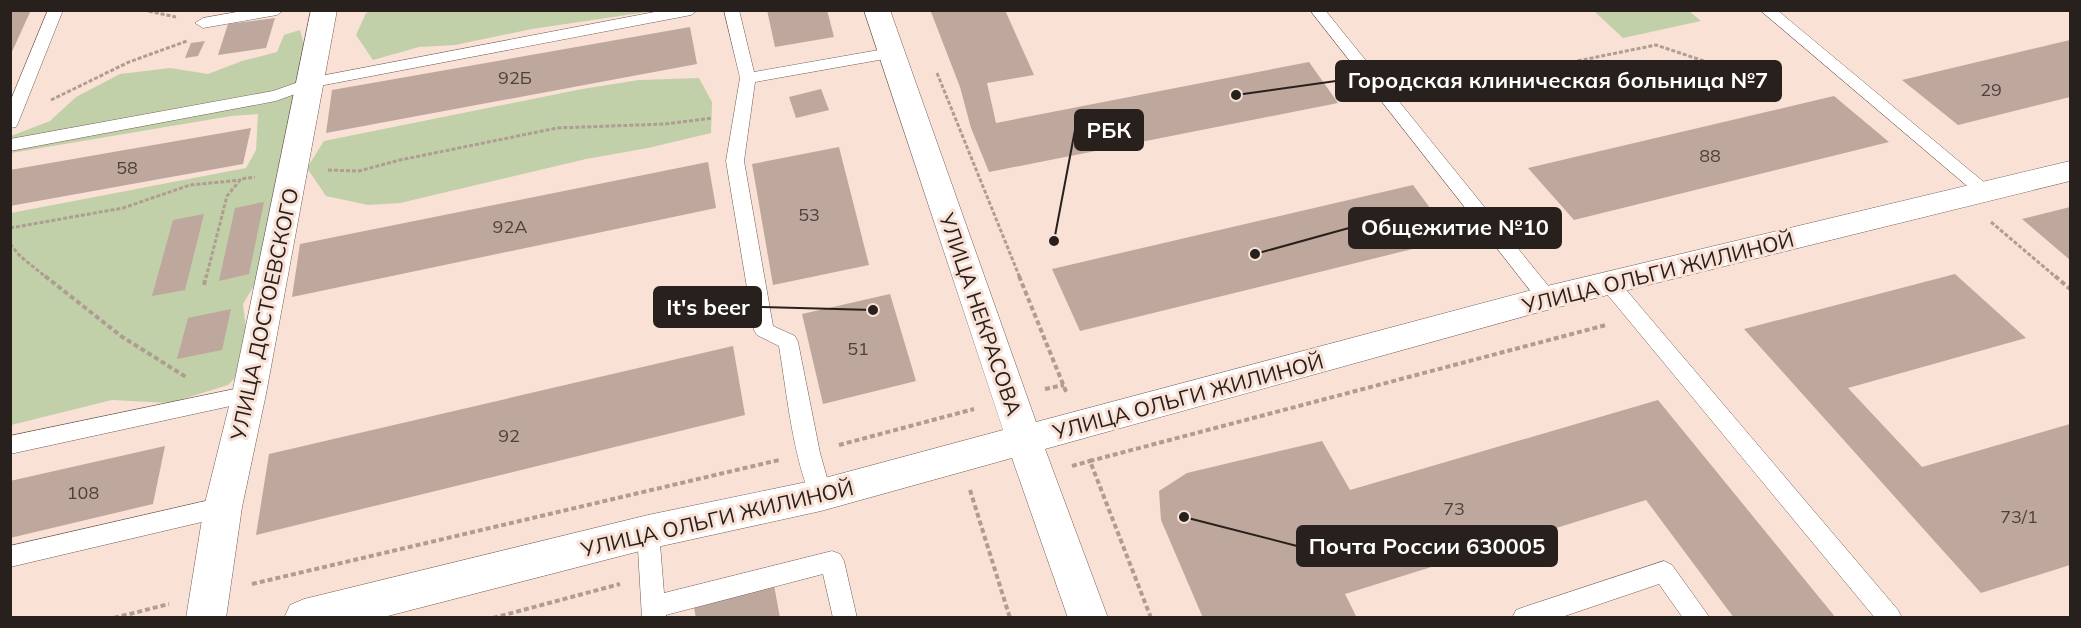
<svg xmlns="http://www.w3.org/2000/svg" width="2081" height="628" viewBox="0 0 2081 628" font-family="Mulish,sans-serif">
<rect width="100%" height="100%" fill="#f9e1d6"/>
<path fill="#c1d0a8" d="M371,11V10L653,11L532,29L455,45L419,47L373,60L356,35L366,13Z
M1594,11H1689L1701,21L1623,38Z
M300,30L304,45L261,274L243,304L246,329L241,372L228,385L170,403L112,400L11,425V213L246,168L256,150L258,114L231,116L11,153V136L50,121L76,97L120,74L170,68L208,74L242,61L277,52L284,35Z
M699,78L712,102L711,133L648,148L586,159L400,203L368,205L326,196L307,168L324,141L582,89L639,80Z"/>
<path fill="#bea79d" d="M10,10H31L10,56Z
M767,10H827L834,37L775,47Z
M941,10H1005L1034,75L987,83L996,123L1309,62L1338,103L989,172L971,128L960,87L931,12Z
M275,18L266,48L218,55L228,24Z
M690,27L697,64L326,133L332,90Z
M2070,40V97L1958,125L1902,80Z
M205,41L198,56L185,58L191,43Z
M821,89L829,110L796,118L789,97Z
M1834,96L1889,142L1574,220L1528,168Z
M251,128L243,164L10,206V170Z
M839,147L869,265L773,285L752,164Z
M708,162L716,208L292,297L300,244Z
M1413,185L1453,239L1080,331L1052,269Z
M264,202L249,274L219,281L235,208Z
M2070,207V260L2022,219Z
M204,214L185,290L152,296L173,220Z
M1955,274L2026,338L1848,388L1922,467L2070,424V565L1981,593L1744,329Z
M890,294L916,381L823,404L802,314Z
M231,309L222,350L177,359L188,318Z
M733,346L745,415L256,535L269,454Z
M1658,400L1836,618H1734L1646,500L1345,594L1357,618H1203L1161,520L1159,491L1187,473L1322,441L1350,490Z
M165,446L153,504L10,538V481Z
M774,585L780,618H696L694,608Z"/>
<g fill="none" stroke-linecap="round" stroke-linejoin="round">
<defs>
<path id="service" d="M48,10H63L18,123L16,127L10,128V102Z
M248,10H284L277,15L203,28L195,23L203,18Z
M665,10H698L691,15L314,87L276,101L10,151V139L273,91L310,78Z
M724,10H739L754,72L890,48L898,53L890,58L755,82L744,161L773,326L795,336L798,342L820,453L832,495L829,502L821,505L813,502C793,459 787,394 779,346L757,335L754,330L726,161L740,78Z
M1310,10H1325L1554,293L1557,298L1554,303L1547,305L1540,303Z
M1760,10H1777L1991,188L1994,192L1991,196L1985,198L1979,196Z
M1609,276L1616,278L1898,610L1902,618H1875L1602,288L1599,283L1602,278Z
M249,386L256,388L259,394L256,400L249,402L10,454V436Z
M223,497L231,500L234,507L231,514L223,517L10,567V546Z
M648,522L656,525L659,532L664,593L832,551L840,554L844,561L857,618H833L823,574L666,615V618H642L637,532L640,525Z
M1664,561L1672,565L1710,618H1683L1659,584L1559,618H1512L1516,610L1524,607Z"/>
<path id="minor" d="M311,10H337L266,394L242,507L226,618H186L204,507L232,394Z
M864,10H890L1036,422L1547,286L2070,161V181L1547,310L1045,449L1108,618H1068L1012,458L821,511L648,549L380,618H284L290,605L304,599L648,515L821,479L1003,430Z"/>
</defs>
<use href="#service" stroke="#715c53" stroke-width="1"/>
<use href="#minor" stroke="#715c53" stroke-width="1"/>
<path stroke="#af9d94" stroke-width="3" stroke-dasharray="4 2" stroke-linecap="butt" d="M143,10L176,17
M937,73L1020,278
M1419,93L1656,45L1773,84
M51,100L129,62L187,41
M328,170L359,171L400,160L557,128L665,124L712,118
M1991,222L2057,278
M10,228L123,208L190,185L241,180
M10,244L20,256L47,278
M206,278L227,196L241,179L255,177"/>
<path stroke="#af9d94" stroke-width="4" stroke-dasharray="5 3" stroke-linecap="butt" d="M45,276L121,336L186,377
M1019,276L1067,394
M2055,276L2070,289
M204,285L206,276
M1045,389L1064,385
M839,445L974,409
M1072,466L1090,461L1089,458
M970,490L1010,618
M252,584L779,460
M114,618L169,604
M493,618L620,584
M1151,618L1090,461L1606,325"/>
<use href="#service" fill="#fff" fill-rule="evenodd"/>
<use href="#minor" fill="#fff" fill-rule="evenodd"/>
</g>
<g text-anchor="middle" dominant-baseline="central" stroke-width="6" stroke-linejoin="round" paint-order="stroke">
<g font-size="18" fill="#4e423c">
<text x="515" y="77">92Б</text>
<text x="1991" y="89">29</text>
<text x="1710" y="155">88</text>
<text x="127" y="167">58</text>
<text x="809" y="214">53</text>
<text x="510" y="226">92А</text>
<text x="858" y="348">51</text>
<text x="509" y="435">92</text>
<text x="83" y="492">108</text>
<text x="1454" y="508">73</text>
<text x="2019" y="516">73/1</text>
</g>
<g font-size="21" fill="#28201c" stroke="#f9e1d6">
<text transform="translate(1658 272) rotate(-14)">УЛИЦА ОЛЬГИ ЖИЛИНОЙ</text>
<text transform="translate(264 314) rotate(-78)">УЛИЦА ДОСТОЕВСКОГО</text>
<text transform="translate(981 314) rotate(71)">УЛИЦА НЕКРАСОВА</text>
<text transform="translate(1188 396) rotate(-15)">УЛИЦА ОЛЬГИ ЖИЛИНОЙ</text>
<text transform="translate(717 518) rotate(-13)">УЛИЦА ОЛЬГИ ЖИЛИНОЙ</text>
</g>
</g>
<path fill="none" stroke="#28201c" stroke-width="2" d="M1236 95L1336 81M1054 241L1075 130M1255 254L1349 228M873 310L761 307M1184 517L1297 546"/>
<g fill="#28201c" stroke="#f9e1d6" stroke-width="2">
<circle cx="1236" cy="95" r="6"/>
<circle cx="1054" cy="241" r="6"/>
<circle cx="1255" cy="254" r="6"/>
<circle cx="873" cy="310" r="6"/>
<circle cx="1184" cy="517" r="6"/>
</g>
<g fill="#28201c" stroke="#28201c" stroke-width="2">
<rect x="1336" y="61" width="445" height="40" rx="6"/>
<rect x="1075" y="110" width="68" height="40" rx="6"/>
<rect x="1349" y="208" width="212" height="40" rx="6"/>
<rect x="654" y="287" width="107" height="40" rx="6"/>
<rect x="1297" y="526" width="260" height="40" rx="6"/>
</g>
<g font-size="22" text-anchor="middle" font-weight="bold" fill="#fff">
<text x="1558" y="88">Городская клиническая больница №7</text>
<text x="1109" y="138">РБК</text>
<text x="1455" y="235">Общежитие №10</text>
<text x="708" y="315">It's beer</text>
<text x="1427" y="554">Почта России 630005</text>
</g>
<rect width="2081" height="628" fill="none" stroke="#28201c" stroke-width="24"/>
</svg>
